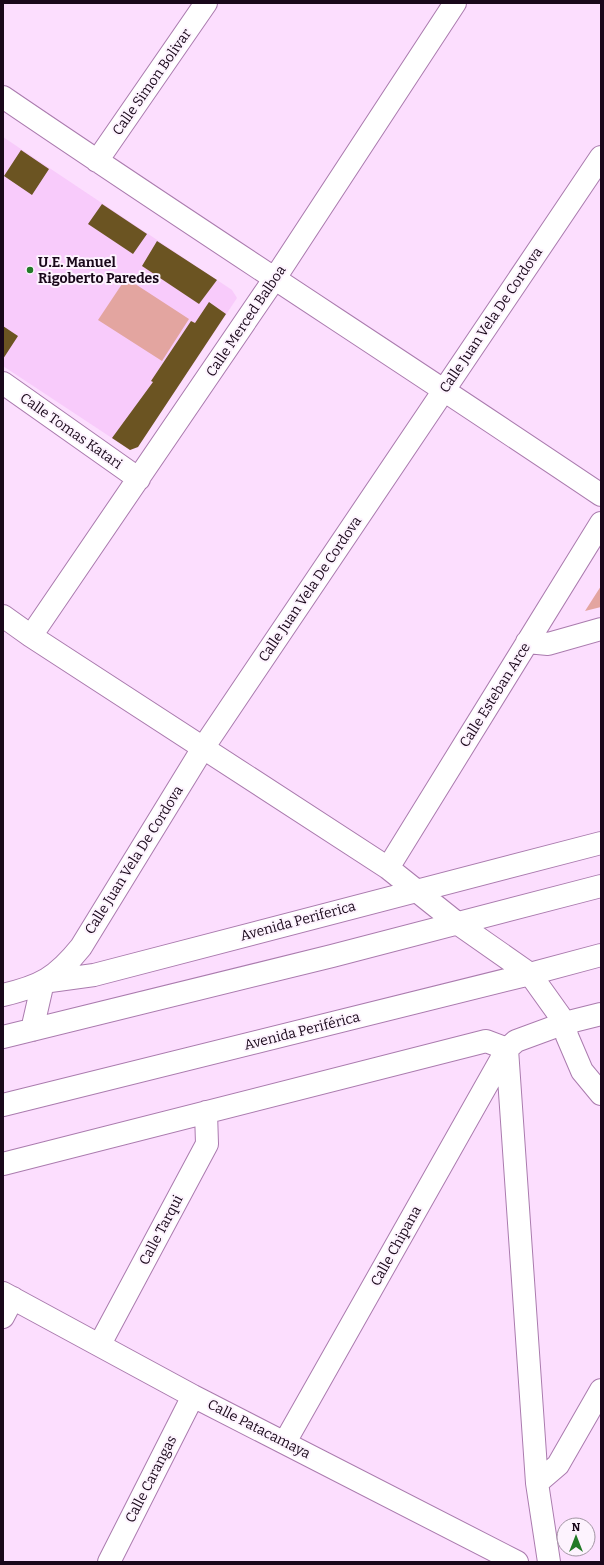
<svg xmlns="http://www.w3.org/2000/svg" width="604" height="1565" viewBox="0 0 604 1565" font-family="Bitter,serif">
<rect width="100%" height="100%" fill="#fcdefe"/>
<path fill="#f8cbfb" d="M3,137L232,290L237,298L138,447L130,450L3,366Z"/>
<path fill="#e3a5a0" d="M126,278L189,319L162,361L98,320Z
M601,586V607L585,611Z"/>
<path fill="#6b5422" d="M21,150L49,169L32,195L4,176Z
M102,204L147,234L133,254L88,224Z
M157,241L217,280L199,304L142,266Z
M209,302L226,314L138,447L130,450L112,438L153,382L151,381L191,321L195,323Z
M3,326L18,336L3,359Z"/>
<g fill="none" stroke-linecap="round" stroke-linejoin="round">
<defs>
<path id="minor" d="M3,97C201,232 402,361 601,495
M97,161L206,3
M3,383L139,479
M3,616L31,636L388,868L457,923L530,974L565,1023L567,1036L582,1071L601,1094
M31,636L275,278L455,3
M527,642L548,644L601,629
M388,868L601,523
M3,995C41,986 56,978 81,947L203,748L601,157
M32,1030L43,982L94,975L601,843
M3,1037L332,956L601,886
M3,1105L530,974L601,955
M3,1164L486,1041L507,1049L285,1442
M3,1293L193,1396L517,1562
M3,1317L13,1298
M100,1344L207,1144L206,1112
M537,1483L558,1465L601,1390
M109,1562L193,1396
M549,1562L537,1483L507,1049L516,1041L565,1023L601,1014"/>
</defs>
<use href="#minor" stroke="#aa7bae" stroke-width="24"/>
<use href="#minor" stroke="#fff" stroke-width="22"/>
</g>
<circle fill="#227a28" stroke="#fdf3fe" stroke-width="1.5" cx="30" cy="270" r="4"/>
<g text-anchor="middle" dominant-baseline="central" stroke-width="4" stroke-linejoin="round" paint-order="stroke">
<g font-size="14" fill="#19081a" stroke="#fdf3fe">
<text transform="translate(152 82) rotate(-55)">Calle Simon Bolivar</text>
<text transform="translate(491 320) rotate(-56)">Calle Juan Vela De Cordova</text>
<text transform="translate(246 321) rotate(-56)">Calle Merced Balboa</text>
<text transform="translate(71 431) rotate(35)">Calle Tomas Katari</text>
<text transform="translate(310 589) rotate(-56)">Calle Juan Vela De Cordova</text>
<text transform="translate(495 695) rotate(-58)">Calle Esteban Arce</text>
<text transform="translate(134 860) rotate(-58)">Calle Juan Vela De Cordova</text>
<text transform="translate(298 921) rotate(-15)">Avenida Periferica</text>
<text transform="translate(302 1031) rotate(-14)">Avenida Periférica</text>
<text transform="translate(161 1230) rotate(-62)">Calle Tarqui</text>
<text transform="translate(396 1246) rotate(-61)">Calle Chipana</text>
<text transform="translate(259 1429) rotate(27)">Calle Patacamaya</text>
<text transform="translate(151 1479) rotate(-63)">Calle Carangas</text>
</g>
<g font-size="14" font-weight="bold" fill="#19081a" stroke="#fdf3fe" text-anchor="start">
<text x="38" y="262">U.E. Manuel<tspan x="38" dy="16">Rigoberto Paredes</tspan></text>
</g>
</g>
<rect width="604" height="1565" fill="none" stroke="#19081a" stroke-width="8"/>
<g transform="translate(576 1537)"><circle r="19" fill="#fdf3fe" stroke="#a295a3"/>
<path d="M0-3L7 15L0 10L-7 15Z" fill="#227a28"/>
<text y="-6" font-size="11" font-weight="bold" text-anchor="middle" fill="#19081a">N</text>
</g>
</svg>
